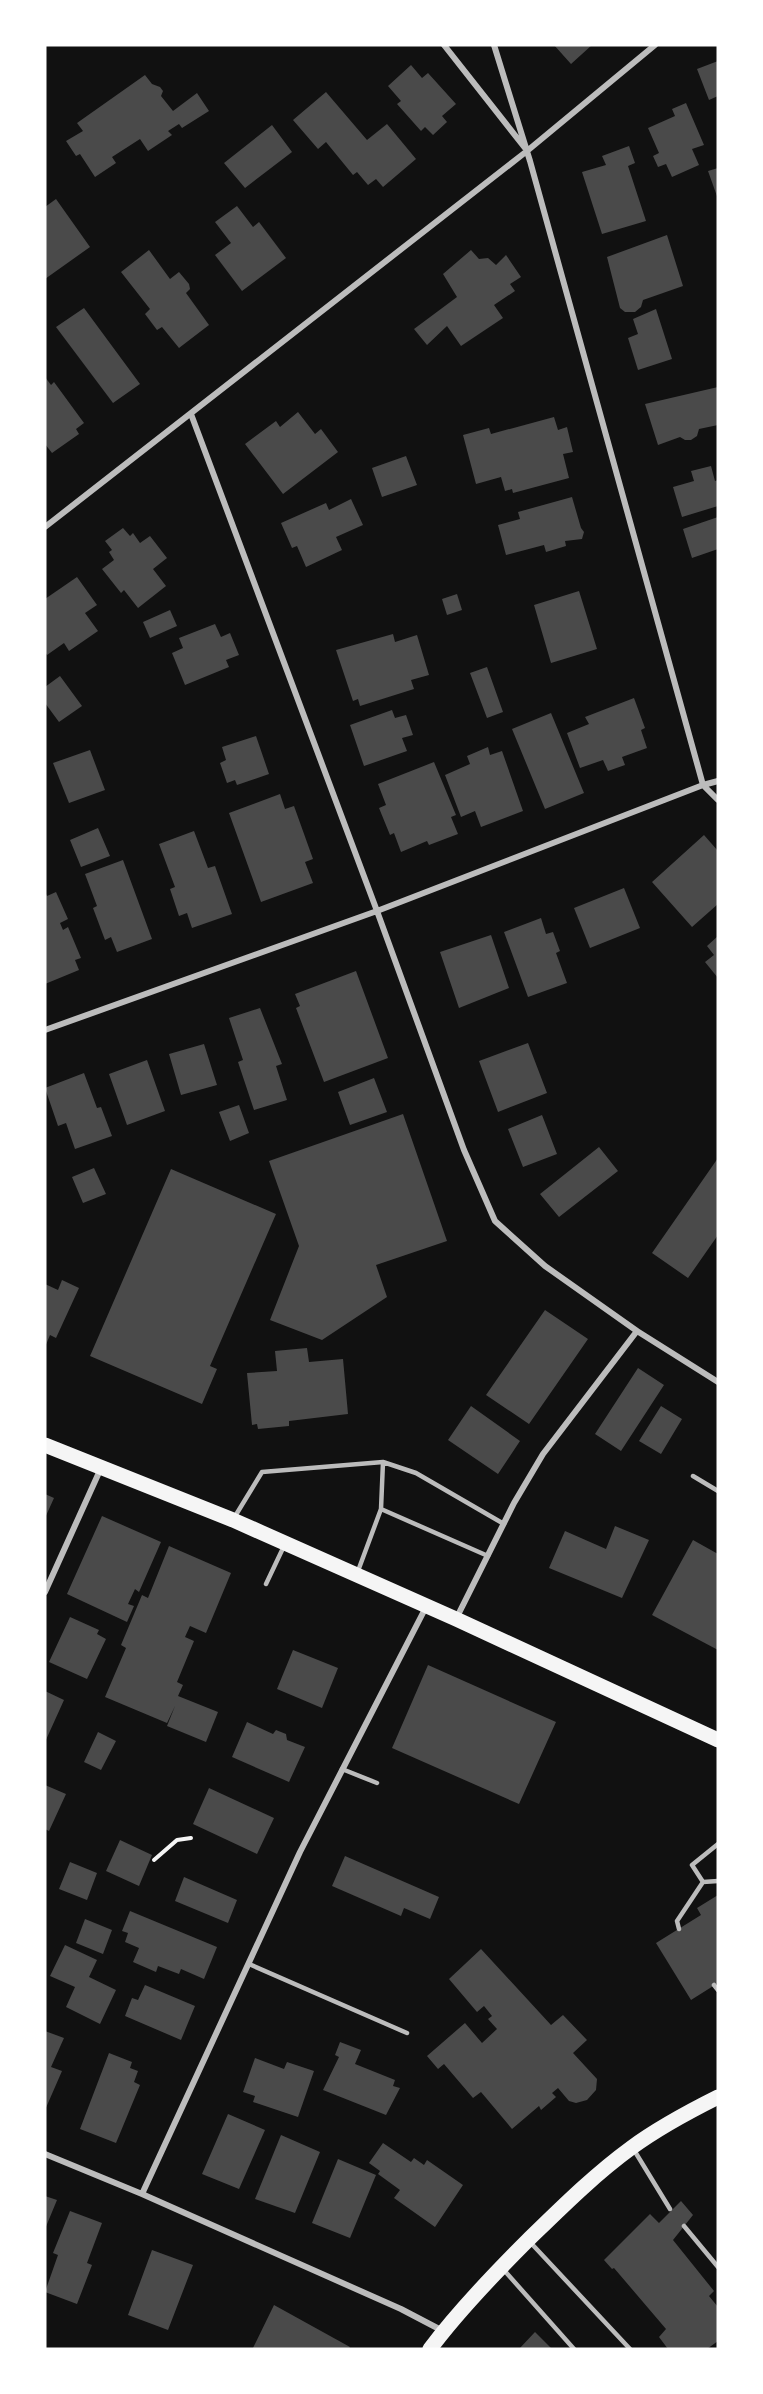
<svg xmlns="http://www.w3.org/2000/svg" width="763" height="2394" viewBox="0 0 763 2394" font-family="'Exo 2',sans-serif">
<rect width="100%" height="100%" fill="#111"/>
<path fill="#4a4a4a" d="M554,45H592L571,64Z
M718,61V96L709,100L697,69Z
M411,65L422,78L428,73L456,104L442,116L447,122L433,135L425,127L421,131L397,104L401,101L388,86Z
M145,75L152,84L160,87L163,91L161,96L173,111L197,93L209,111L182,128L179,124L168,131L172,135L148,151L140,139L112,157L116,163L95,177L80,154L76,156L66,141L83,131L77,123Z
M326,92L367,140L387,124L416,159L383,187L376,179L368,185L357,172L353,175L326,142L318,149L293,120Z
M686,103L704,145L692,149L699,165L672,177L666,164L658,167L653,156L659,153L648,128L675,116L672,109Z
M272,125L292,152L245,188L224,163Z
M629,146L635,163L628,166L646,221L602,234L582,172L606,165L602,156Z
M718,168V199L708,171Z
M56,199L90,247L45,279V207Z
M237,206L253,227L259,222L286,258L242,291L215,255L231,243L215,222Z
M667,235L683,286L643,300L641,307L635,312H625L620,308L607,257Z
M149,250L170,279L179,272L189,284L190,289L186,293L209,325L179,348L162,327L157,330L145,314L150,309L121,272Z
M471,250L479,259L488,258L496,265L506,255L521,277L510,284L515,291L494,305L503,318L461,346L447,326L427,345L414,329L457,297L443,274Z
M84,308L140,384L113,403L56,327Z
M656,309L672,359L638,370L628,338L638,334L633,319Z
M45,377L51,385L54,382L84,423L76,429L79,434L52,453L45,444Z
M718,387V425L699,429L697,436L691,440H685L680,437L658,445L645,404Z
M298,412L315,434L321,429L338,452L283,494L245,444L276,421L280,427Z
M554,417L558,430L567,427L573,452L563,454L569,478L513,493L512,489L505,491L501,477L476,484L463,435L489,428L491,434Z
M406,456L417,485L382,497L372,468Z
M711,466L715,481L718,480V506L682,517L673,487L694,481L691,471Z
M572,497L581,528L584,532L582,539L565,541L566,546L546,552L544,545L506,555L498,525L520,519L518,512Z
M351,499L363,525L336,537L342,550L306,567L297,546L292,548L281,523L326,503L329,510Z
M718,517V549L692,558L683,529Z
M123,528L130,536L133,533L140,543L150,536L167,558L153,569L166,586L138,608L124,590L121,593L102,569L114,560L109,552L112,550L105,541Z
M77,577L97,605L85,613L98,631L69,651L64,643L47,655L45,652V599Z
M579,591L597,649L551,663L534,605Z
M457,594L462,610L447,615L442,599Z
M170,610L177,626L150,638L143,622Z
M215,624L221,637L230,633L239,655L226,660L229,667L185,685L172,653L183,648L179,638Z
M393,634L395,642L417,635L429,675L411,680L414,689L360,706L358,699L353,701L336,650Z
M487,667L503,712L487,718L470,673Z
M60,676L82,706L59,722L45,703V687Z
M634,698L645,728L641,730L647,748L622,757L625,765L608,771L603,760L580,768L567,733L589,724L585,717Z
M392,710L395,718L406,715L413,735L402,738L407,751L364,766L350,725Z
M551,713L584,793L545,809L512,729Z
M256,736L269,774L237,785L235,780L227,783L220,763L226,760L222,747Z
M488,747L490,755L502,751L523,811L481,827L475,811L461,817L445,775L470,764L467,756Z
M90,750L105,790L69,803L53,763Z
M434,762L456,815L451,817L458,834L429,845L427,841L401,852L394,833L390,835L379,808L386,805L378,784Z
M280,794L285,809L294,806L313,859L305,862L313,883L261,902L229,813Z
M98,828L110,856L81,867L70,840Z
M194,831L208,868L215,866L232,914L192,928L187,913L179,916L170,889L175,887L159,844Z
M704,835L718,851V904L692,927L652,882Z
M123,860L152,939L117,952L111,937L105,940L93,908L97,906L85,874Z
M624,888L640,928L590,948L574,908Z
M45,892L47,896L56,892L68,919L60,923L63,930L68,927L81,958L75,960L79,970L45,984Z
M541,918L546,934L553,932L560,951L556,953L567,983L528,997L504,932Z
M491,935L509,988L459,1008L440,952Z
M718,936V978L705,962L714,955L707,946Z
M356,971L388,1058L324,1082L296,1008L300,1006L295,994Z
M260,1008L282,1064L276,1066L287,1100L254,1110L238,1062L243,1060L229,1018Z
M528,1043L547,1093L498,1112L479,1061Z
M204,1044L217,1085L181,1095L169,1054Z
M147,1060L165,1111L127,1125L109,1074Z
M84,1073L97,1108L101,1107L112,1136L75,1149L66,1123L58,1126L45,1088Z
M374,1078L387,1112L350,1125L338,1092Z
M239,1105L249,1133L230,1141L219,1112Z
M403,1114L447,1241L376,1265L387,1297L322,1340L270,1320L299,1246L269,1161Z
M542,1115L557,1154L523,1167L508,1129Z
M599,1147L618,1171L559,1217L540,1194Z
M718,1158V1235L688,1278L652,1253Z
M94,1168L106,1194L83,1203L72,1177Z
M171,1169L276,1214L210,1366L217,1369L202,1404L90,1356Z
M62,1280L79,1288L56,1338L50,1335L45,1347V1284L58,1290Z
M545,1310L588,1339L529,1424L486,1395Z
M307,1348L309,1362L343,1359L348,1414L289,1421V1426L258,1429L257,1424L252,1425L247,1373L277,1371L275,1351Z
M638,1368L664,1385L621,1451L595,1434Z
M471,1406L520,1441L498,1474L448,1440Z
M661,1406L682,1419L661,1454L639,1441Z
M45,1494L54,1498L45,1518Z
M102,1516L161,1542L139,1592L135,1589L128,1604L134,1606L127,1622L67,1594Z
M615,1526L649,1540L622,1598L549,1568L565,1531L606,1549Z
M693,1540L718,1554V1650L652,1615Z
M169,1546L231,1573L206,1633L190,1626L185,1637L194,1641L177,1682L183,1685L178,1696L218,1712L206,1742L167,1726L175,1706L167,1723L105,1697L126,1648L121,1645L142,1595L148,1598Z
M70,1617L99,1630L97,1634L106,1639L87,1679L49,1662Z
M293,1650L338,1668L322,1708L277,1689Z
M428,1665L556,1722L519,1804L392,1748Z
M45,1691L64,1700L45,1742Z
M247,1722L273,1734L276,1730L286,1734L287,1740L305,1747L289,1782L232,1757Z
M98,1732L116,1741L101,1770L84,1762Z
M45,1785L66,1794L49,1831L45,1829Z
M209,1788L274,1818L257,1854L193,1824Z
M120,1840L152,1855L139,1886L106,1871Z
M345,1856L439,1897L430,1919L404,1908L401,1916L332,1886Z
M70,1862L97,1873L87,1900L59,1889Z
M184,1877L237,1900L228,1923L175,1901Z
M718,1895V1983L691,2000L656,1943L701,1915L697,1908Z
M130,1911L217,1947L204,1979L181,1969L179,1974L158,1966L156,1972L133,1962L139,1948L125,1942L128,1933L122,1931Z
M85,1919L112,1930L103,1954L76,1943Z
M65,1945L97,1960L89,1977L116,1990L100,2024L66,2007L75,1987L50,1976Z
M481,1949L551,2025L563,2015L587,2040L573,2053L597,2079L596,2090L587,2100L576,2103L569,2101L558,2088L552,2093L556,2097L541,2110L539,2106L512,2129L481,2092L473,2098L444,2064L438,2069L427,2056L465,2023L482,2043L497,2029L488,2019L492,2016L484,2006L477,2012L449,1979Z
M145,1985L195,2006L181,2040L125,2016L132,1998L138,2000Z
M45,2031L64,2038L51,2067L62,2071L45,2110Z
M340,2042L361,2050L355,2064L395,2080L393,2086L400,2088L386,2115L323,2090L339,2057L335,2055Z
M109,2053L132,2062L130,2068L138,2071L134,2082L140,2085L116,2143L80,2129Z
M255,2058L284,2069L287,2062L314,2071L298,2117L253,2102L255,2096L243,2092Z
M228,2114L265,2130L239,2189L202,2174Z
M281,2135L320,2152L295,2213L255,2199Z
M383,2143L411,2162L414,2158L424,2165L427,2160L463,2185L435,2227L394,2198L400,2190L378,2174L380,2171L369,2163Z
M338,2159L376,2175L350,2238L312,2223Z
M45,2196L57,2200L45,2229Z
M681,2201L693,2215L673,2240L714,2291L709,2296L718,2307V2341L707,2349H668L659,2337L666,2329L614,2268L612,2269L604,2260L650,2214L659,2223Z
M70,2211L102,2223L87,2263L92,2265L77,2304L45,2292L58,2255L53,2253Z
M152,2250L193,2265L168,2330L128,2315Z
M274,2305L350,2347L349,2349L253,2348Z
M535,2332L552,2349H519Z"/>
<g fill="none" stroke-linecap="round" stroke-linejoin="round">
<path stroke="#f5f5f5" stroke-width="4" d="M154,1860L177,1840L191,1838"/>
<path stroke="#bcbcbc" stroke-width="4.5" d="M383,1462L381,1509L488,1556
M693,1476L718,1491
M234,1518L262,1472L383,1462L416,1473L504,1524
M358,1571L381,1509
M266,1584L284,1546
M342,1769L377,1783
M703,1882L692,1865L718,1844
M679,1929L677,1921L703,1882L718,1881
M249,1964L407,2033
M714,1985L718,1990
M634,2150L670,2209
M684,2226L718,2267
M530,2242L630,2349
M503,2269L574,2349"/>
<path stroke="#bcbcbc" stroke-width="6" d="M444,45L525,148
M494,45L530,161L703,785L718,800
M191,414L377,911L464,1150L495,1221L545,1266L637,1331L718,1382
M45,527L527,151L655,45
M45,1030L377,911L703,785L718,781
M45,1592L101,1468
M456,1619L514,1503L543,1454L637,1331
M45,2154L142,2194L401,2309L443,2331
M142,2194L300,1852L426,1607"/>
<path stroke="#f5f5f5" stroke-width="15" d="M45,1445L233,1520L456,1619L718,1740
M430,2349C459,2310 494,2274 528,2240C561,2208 594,2175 631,2148C658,2128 688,2112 718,2097"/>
</g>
<rect width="763" height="2394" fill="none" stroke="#ffffff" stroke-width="93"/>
</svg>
